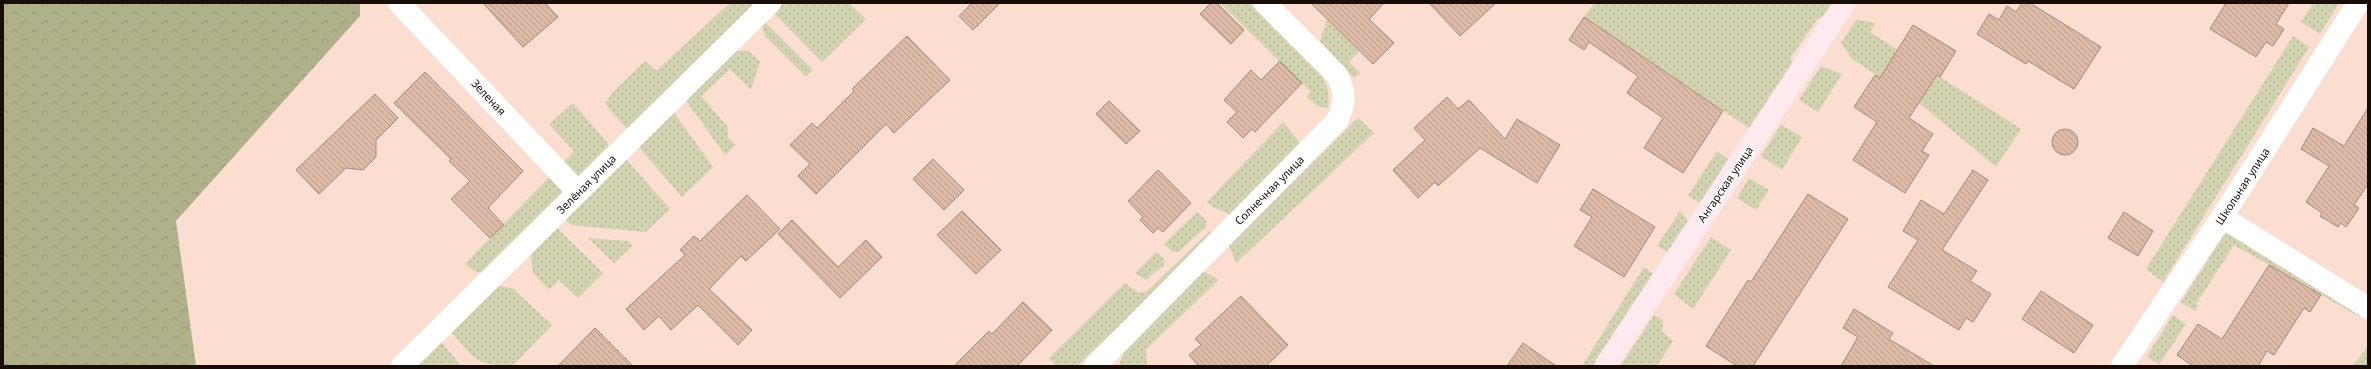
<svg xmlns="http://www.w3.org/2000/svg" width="2371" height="369" viewBox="0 0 2371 369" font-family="'Noto Sans',sans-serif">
<defs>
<pattern id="grass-dots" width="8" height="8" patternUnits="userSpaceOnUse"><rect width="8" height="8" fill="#d1d3b1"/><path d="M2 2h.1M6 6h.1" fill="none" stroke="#b3b497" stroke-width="1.8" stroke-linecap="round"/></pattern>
<pattern id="forest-crowns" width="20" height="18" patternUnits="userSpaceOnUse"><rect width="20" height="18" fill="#afb189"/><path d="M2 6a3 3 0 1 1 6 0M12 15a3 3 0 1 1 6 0" fill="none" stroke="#969775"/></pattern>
<pattern id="building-back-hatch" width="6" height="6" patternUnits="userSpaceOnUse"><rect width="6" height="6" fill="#ddb9a8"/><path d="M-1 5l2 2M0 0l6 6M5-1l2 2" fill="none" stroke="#bd9e8f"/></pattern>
</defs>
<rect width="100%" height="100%" fill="#fcded1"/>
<path fill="url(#grass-dots)" d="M730,3H757L627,129L605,104L612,93L645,61L656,71Z
M784,3H849L866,19L822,62L774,13Z
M1220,3H1249L1322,76C1328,87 1330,96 1328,108L1317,106L1307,97L1311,92Z
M1594,3H1832L1823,17L1818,18L1791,57L1792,65L1749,128L1584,17Z
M2313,3H2339L2320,34L2301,22Z
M1327,19L1360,51L1349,62L1360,73L1354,78L1320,41Z
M1856,20L1876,23L1870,32L2021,129L1996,167L1919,103L1852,59L1841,43Z
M765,22L813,70L806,77L765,36L762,25Z
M2293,36L2309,47L2163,282L2146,269Z
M736,51H749L760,62L751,90L730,69L701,96L727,126L728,138L736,145L725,155L685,99Z
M1821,66L1842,74L1818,112L1799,100Z
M573,103L609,145L483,273L474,271L465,264L574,151L549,124Z
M672,110L713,167L682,197L638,146Z
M1358,118L1374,133L1236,263L1229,246Z
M1283,122L1301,144L1231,216C1223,209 1216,211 1207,202Z
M1781,125L1802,137L1782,170L1761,156Z
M1717,151L1729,160L1701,203L1688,196Z
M626,159L670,209L646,232L571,225L565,219Z
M1749,178L1769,190L1756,210L1737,198Z
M1680,211L1689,222L1670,253L1657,246Z
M1197,212L1206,220V227L1178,252H1173L1164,244Z
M557,228L603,273L578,298L559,280L549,290L533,273L531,255Z
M1210,231L1214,234L1077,366H1056L1049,358L1125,283L1139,293L1146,292Z
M2231,232L2361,314L2360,317L2234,245L2196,304L2198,306L2195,311L2181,302L2224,235Z
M1711,237L1731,250L1693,309L1674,294Z
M588,238L628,241L633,245L614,263Z
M1156,252L1164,259L1165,264L1146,280L1135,273Z
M1644,267L1655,275L1595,366H1582Z
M1203,271L1219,280L1146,349L1147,366H1119L1124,350Z
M498,286L512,288L552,325L512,366C476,366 472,357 451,331Z
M1654,315L1663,320L1662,331L1673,341L1657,366L1621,365Z
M2173,315L2186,324L2159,365L2147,356Z
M441,341L461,366H416Z
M2368,347V366H2352Z"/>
<path fill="url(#forest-crowns)" d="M3,3H360V16L176,221L196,366H3Z"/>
<path fill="url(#building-back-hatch)" stroke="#aa8879" d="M483,3H545L558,17L523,47Z
M972,3H1000L973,30L959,16Z
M1211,3H1217L1244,30L1231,44L1200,14Z
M1311,3H1384L1369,19L1394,43L1373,64Z
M1429,3H1496L1460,36Z
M2022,3H2030L2101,47L2074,89L2028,61L2026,64L1977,34L1989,14L1999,20L2007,6L2016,12Z
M2226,3H2289L2276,24L2284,29L2273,46L2266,42L2256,57L2210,29Z
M1584,17L1723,111L1683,173L1644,148L1663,118L1627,93L1638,76L1589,42L1584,50L1569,40Z
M1913,25L1956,51L1940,77L1937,75L1909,118L1933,134L1922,151L1929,155L1905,193L1853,160L1877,122L1854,107L1875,75L1880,78Z
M907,36L950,80L894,133L886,124L816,194L798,176L810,164L790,145L812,123L817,128L854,91L852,89Z
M1280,61L1302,83L1255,132L1252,129L1243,138L1227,122L1237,112L1224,100L1251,70L1261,80Z
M425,72L523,171L488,208L504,225L490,238L451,199L470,181L449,161L451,159L394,103Z
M375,94L398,118L376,140V157L363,170L346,168L319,194L296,170Z
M1447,97L1458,109L1469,100L1505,139L1517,119L1560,145L1537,183L1480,148L1438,186L1435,182L1418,198L1393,170L1425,140L1414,128Z
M1109,101L1140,131L1126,144L1096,114Z
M2368,108V184L2354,205L2359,208L2346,227L2341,223L2338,227L2320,216L2322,213L2306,202L2329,166L2301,149L2313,128L2344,146Z
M2052 142a13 13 0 1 1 26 0a13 13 0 1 1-26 0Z
M933,159L964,190L944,210L913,179Z
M1158,170L1191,203L1163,232L1158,228L1153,233L1140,220L1143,217L1128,201Z
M1973,170L1988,180L1942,250L1977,271L1970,281L1991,294L1973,322L1966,318L1959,330L1888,287L1918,240L1903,231L1921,200L1944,214Z
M1593,189L1655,227L1624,277L1574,246L1592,217L1580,210Z
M1808,194L1848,219L1753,366H1737L1706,346L1748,280L1751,282Z
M747,195L780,229L746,261L741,256L709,289L752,330L738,345L698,305L671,330L659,316L644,330L626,309L685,255L680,250L694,236L700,241Z
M962,211L1001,250L976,274L937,235Z
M2124,212L2153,231L2138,256L2108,238Z
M792,220L838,267L866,240L882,257L840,298L778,234Z
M2269,265L2321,295L2310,312L2304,308L2274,355L2267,351L2258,366H2193L2177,355L2198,324L2222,339Z
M2041,291L2093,325L2074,353L2022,319Z
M1241,296L1288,345L1266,366H1199L1189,355L1201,345L1195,339Z
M1023,302L1052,330L1017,366H954L989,331L992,334Z
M1854,309L1893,333L1889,339L1934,366H1841L1858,337L1843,328Z
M595,328L633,366H558Z
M1523,343L1556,366H1507Z"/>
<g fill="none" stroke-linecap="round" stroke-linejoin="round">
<path stroke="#fff" stroke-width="22" d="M399,3L578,192
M2222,217L2368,308
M402,366L770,3
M1095,366L1337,121C1346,101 1346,94 1337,75L1265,3
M2122,366L2222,217L2358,3"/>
<path stroke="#fee9ee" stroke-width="22" d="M1605,366L1845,3"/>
</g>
<g text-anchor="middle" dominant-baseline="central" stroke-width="4" stroke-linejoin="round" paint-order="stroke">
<g font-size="11" fill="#190d07" stroke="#fff">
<text transform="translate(489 97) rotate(47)">Зеленая</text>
<text transform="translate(586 184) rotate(-45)">Зелёная улица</text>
<text transform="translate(1725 184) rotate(-56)">Ангарская улица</text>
<text transform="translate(2242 186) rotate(-57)">Школьная улица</text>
<text transform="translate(1269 190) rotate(-45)">Солнечная улица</text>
</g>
</g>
<rect width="2371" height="369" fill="none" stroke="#190d07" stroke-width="8"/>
</svg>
